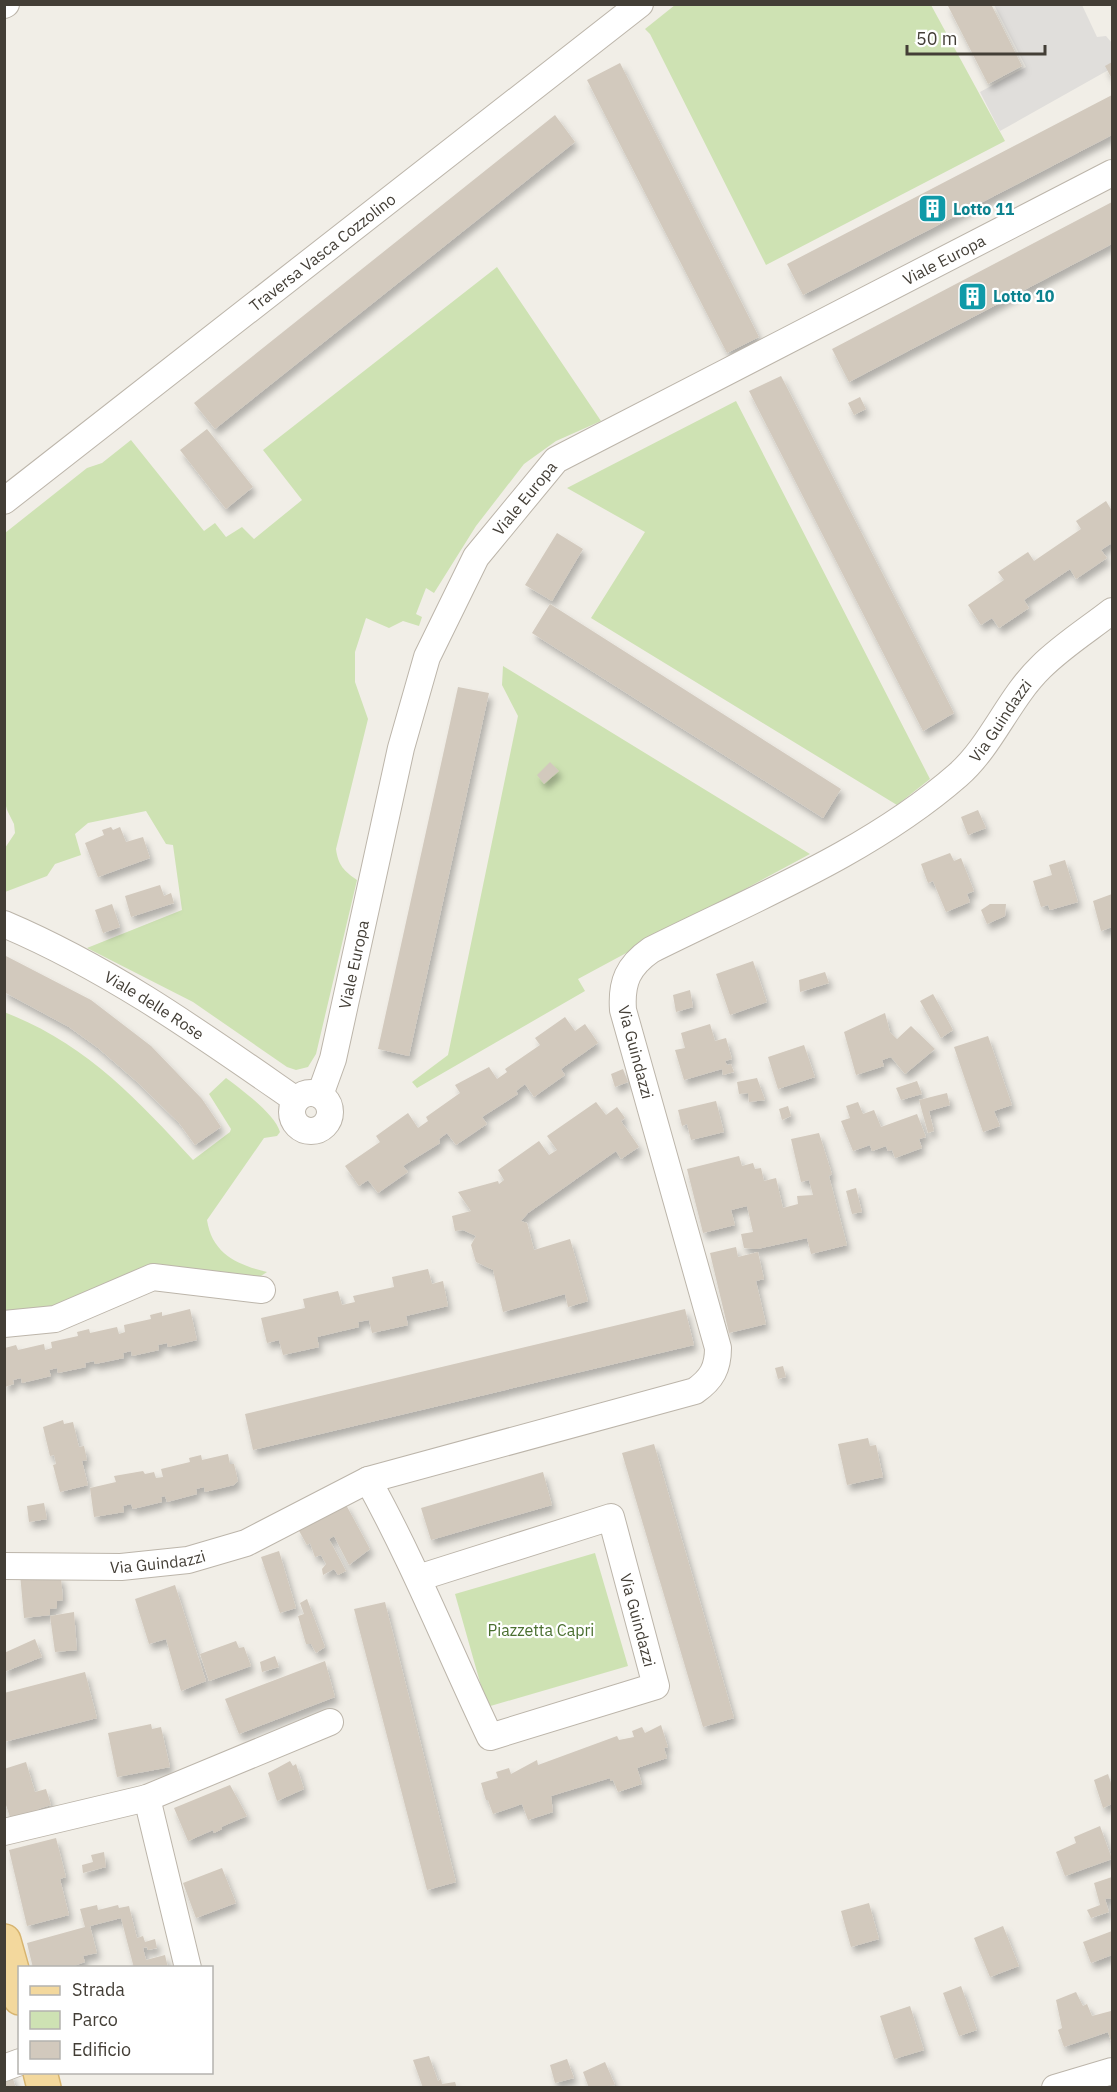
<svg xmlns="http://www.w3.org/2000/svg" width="1117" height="2092" viewBox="0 0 1117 2092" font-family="'IBM Plex Sans',sans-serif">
<defs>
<filter id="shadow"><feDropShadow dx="3.5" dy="6" stdDeviation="3" flood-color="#0004"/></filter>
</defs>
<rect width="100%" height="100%" fill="#f1eee7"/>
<path fill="#cee2b3" d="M675,5H931L1005,141L766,265L650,34L645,29Z
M497,267L601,421L556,441L524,464L476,526L434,593L426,588L416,614L422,617L419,626L403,621L389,628L366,618L355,652V682L368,719L336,849C338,865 344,871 357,880L316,1054L308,1067L296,1070L287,1067L193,1002L87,948L182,910L173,845L166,844L146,811L88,823L75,834L81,855L55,864L47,876L5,892V848L15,833L14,824L7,810L4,798L5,533L87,468L102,463L131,440L204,531L215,523L226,537L242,527L254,539L302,500L263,450Z
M736,401L930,779L897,805L591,618L645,532L567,488Z
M503,666L810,854L578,979L585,991L417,1088L412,1082L448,1055L518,716L502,685Z
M4,1012C85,1043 136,1098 193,1160L230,1132L231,1129L209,1094L226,1078C242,1090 275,1114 280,1132L277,1136L264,1138L207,1220C212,1254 238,1265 267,1272L255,1280L170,1271L44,1316L5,1318Z
M595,1553L628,1666L487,1707L455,1594Z"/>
<path fill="#e0dedb" d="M994,5H1082L1097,37L1106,36L1112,43V68L1000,131L980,92L1026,67Z"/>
<path fill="#d2c9bd" filter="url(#shadow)" d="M947,4H991L1022,66L988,84Z
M1112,62V79L1105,66Z
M620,63L759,337L727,353L587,80Z
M1112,95V135L803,295L787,264Z
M555,115L575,142L215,429L194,403Z
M1112,202V244L849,382L832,349Z
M781,376L954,713L923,731L749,391Z
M860,397L866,409L854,415L848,403Z
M207,429L253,487L226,509L180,450Z
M1106,501L1112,511V543L1101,550L1107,558L1076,579L1070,569L1024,600L1029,608L999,628L992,618L981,625L968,605L1004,580L998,572L1028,552L1034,561L1081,529L1076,521Z
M557,533L583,549L552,601L525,585Z
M550,604L841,789L823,818L532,633Z
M458,687L489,693L409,1056L378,1049Z
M550,762L559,771L544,784L537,775Z
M978,810L986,828L968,835L961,817Z
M111,827L113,830L120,827L126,842L143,837L150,858L98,877L85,843L104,835L102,830Z
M950,853L954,861L961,858L974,891L967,894L970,902L946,912L933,881L928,883L921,864Z
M1065,860L1078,902L1050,910L1048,905L1041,907L1033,881L1052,875L1049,865Z
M160,885L164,896L171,893L174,903L131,917L125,896Z
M1112,894V927L1101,931L1093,901Z
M112,904L120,927L103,933L95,910Z
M990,904H1006L1005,916L987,924L981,910Z
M4,955L91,1000L151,1046L202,1099L221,1127L195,1145L179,1123L136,1081L98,1048L69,1027L4,992Z
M753,961L767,1002L730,1015L716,974Z
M825,972L829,983L800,992L799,980Z
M690,990L693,1007L676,1012L673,995Z
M933,994L953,1030L941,1038L920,1001Z
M885,1013L890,1032L897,1039L911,1026L935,1049L905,1074L891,1057L882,1060L884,1066L856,1075L844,1032Z
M565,1017L575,1031L585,1024L598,1043L561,1069L565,1075L534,1097L525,1084L516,1091L518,1094L482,1117L487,1124L456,1145L447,1133L439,1139L440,1143L403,1166L408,1172L378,1193L368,1180L359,1186L345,1166L380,1142L376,1136L408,1113L418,1128L428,1121L426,1117L460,1093L455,1085L489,1067L497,1079L507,1072L505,1069L540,1045L535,1038Z
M710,1024L715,1041L726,1038L732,1059L725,1061L727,1065L731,1064L734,1072L723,1075L722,1069L684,1080L675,1050L685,1048L681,1033Z
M988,1036L1012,1105L994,1111L1000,1126L983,1132L954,1047Z
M804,1045L815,1077L778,1089L768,1057Z
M623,1069L628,1082L615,1087L611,1074Z
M757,1078L765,1100L749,1102L748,1093L739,1094L737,1082Z
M917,1081L922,1094L901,1100L896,1088Z
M947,1093L950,1105L929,1111L934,1131L928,1133L919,1100Z
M716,1101L724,1132L691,1140L687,1124L682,1126L678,1110Z
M596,1102L606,1115L617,1107L625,1118L621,1121L639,1147L621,1159L616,1151L528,1213L521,1221L527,1223L534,1250L570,1239L588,1301L568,1307L565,1294L503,1312L493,1270L476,1262L471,1245L476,1236L463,1230L455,1231L452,1216L471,1211L458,1192L498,1181L499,1184L504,1180L498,1170L539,1141L549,1155L557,1150L547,1136Z
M858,1102L863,1114L874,1110L881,1127L917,1114L926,1137L919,1139L922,1148L895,1158L892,1150L888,1151L886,1146L872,1151L870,1145L853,1151L841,1121L850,1118L846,1106Z
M788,1106L791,1116L782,1120L779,1109Z
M819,1133L832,1174L829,1176L847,1245L811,1254L807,1238L757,1249L744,1248L741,1234L753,1232L747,1206L731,1210L735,1225L703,1233L687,1169L739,1156L742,1166L753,1163L755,1169L761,1168L764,1181L776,1178L783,1208L798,1204L797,1196L813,1195L809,1180L801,1182L791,1139Z
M856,1188L862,1212L852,1214L846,1191Z
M736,1247L738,1257L758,1252L764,1279L756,1281L766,1324L729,1333L710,1253Z
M428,1269L432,1284L443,1281L448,1306L406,1316L408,1325L372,1333L369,1320L358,1322L359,1327L317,1337L319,1347L283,1355L279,1340L267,1343L261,1318L305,1308L303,1299L338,1291L342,1305L355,1302L353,1296L394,1287L392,1277Z
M190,1309L197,1340L168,1347L167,1343L158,1345L159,1350L132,1356L131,1351L123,1353L124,1358L95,1364L94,1361L85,1363L86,1367L58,1373L57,1368L49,1370L51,1376L22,1383L21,1378L13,1380L14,1384L5,1387V1348L16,1345L18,1350L44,1344L45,1350L52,1348L51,1342L78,1336L77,1332L89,1329L90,1333L117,1327L119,1334L125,1332L124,1325L151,1319L150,1315L162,1312V1316Z
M685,1309L694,1345L253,1450L245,1414Z
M783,1366L786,1377L778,1379L775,1368Z
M63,1420L64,1424L73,1422L79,1447L84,1446L87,1460L82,1461L88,1485L60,1492L53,1465L56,1464L54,1455L50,1456L43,1427Z
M868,1438L870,1446L876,1445L883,1477L847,1485L838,1444Z
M654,1444L734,1718L703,1727L622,1453Z
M228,1454L230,1464H234L238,1481L234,1485L205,1492L204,1487L196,1489L197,1494L167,1502L165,1496L161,1497L162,1502L133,1509L131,1504L123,1506L124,1512L94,1517L90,1488L116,1482L114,1476L143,1471L145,1474L154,1472L156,1478L163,1477L161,1469L190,1462L189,1458L201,1455L202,1460Z
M543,1472L552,1505L431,1540L421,1508Z
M44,1503L47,1519L29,1522L27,1506Z
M345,1503L370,1549L349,1565L334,1536L329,1539L346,1571L338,1575L334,1569L323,1575L322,1569L326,1564L321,1555L315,1557L310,1543L307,1545L298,1529Z
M279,1551L296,1608L280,1613L261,1557Z
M20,1574L61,1577L63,1600L57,1601V1608L50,1609V1615L24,1618Z
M175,1585L206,1681L181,1691L166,1639L149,1644L135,1599Z
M307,1599L325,1647L316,1653L311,1644H306L298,1616L304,1614L300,1603Z
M385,1602L456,1882L427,1890L354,1609Z
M74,1612L77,1650L55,1652L50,1616Z
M35,1639L42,1657L4,1672V1653Z
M236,1641L239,1648L244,1647L251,1666L209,1681L200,1654Z
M275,1656L279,1667L262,1672L260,1662Z
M325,1661L335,1697L239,1734L225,1699Z
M85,1672L97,1718L4,1742V1693Z
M151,1724L152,1729L161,1727L170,1767L117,1777L108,1733Z
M661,1725L668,1747L664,1748L667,1758L637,1768L642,1784L618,1792L613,1780L610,1781V1778L551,1796L553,1812L528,1820L522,1804L493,1814L488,1800H486L481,1783L498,1778L496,1772L509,1768L511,1774L537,1760L538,1765L617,1736L619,1740L634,1737L632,1731L642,1727L645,1733Z
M290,1761L293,1766L296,1764L304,1789L277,1801L268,1773Z
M26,1762L35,1792L46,1789L51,1805L38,1809L39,1812L11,1820L4,1799V1769Z
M1108,1774L1112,1786V1804L1103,1808L1094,1780Z
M230,1785L247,1816L221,1827L222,1829L214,1833L213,1830L188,1841L174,1808Z
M1100,1826L1112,1859L1065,1876L1056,1852L1076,1843L1074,1837Z
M56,1838L66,1877L60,1879L69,1915L27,1926L9,1850Z
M104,1852L106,1867L83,1873L82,1865L93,1862L91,1855Z
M222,1868L236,1903L196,1918L183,1883Z
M1112,1877V1898L1105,1899L1109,1912L1091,1918L1087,1910L1100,1905L1094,1883Z
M869,1903L879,1939L851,1947L841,1911Z
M97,1905L98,1910L118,1905L119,1908L129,1906L137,1938L143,1936L145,1942L155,1939L157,1948L148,1950L147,1947L143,1948L146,1960L165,1955L168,1968H134L121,1918L90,1926L97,1953L83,1956L85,1962L68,1968H33L27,1943L85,1927L80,1909Z
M1003,1926L1019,1966L990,1977L974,1938Z
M1112,1931V1955L1091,1963L1083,1942Z
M961,1986L977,2030L959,2036L943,1993Z
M1076,1992L1083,2006L1087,2004L1092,2016L1111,2011L1112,2044L1108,2032L1064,2047L1058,2030L1062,2028L1056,2000Z
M910,2006L924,2050L894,2059L880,2016Z
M429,2056L438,2081L441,2079L442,2084L455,2082L457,2088H423L413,2060Z
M567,2059L574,2078L555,2083L550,2065Z
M605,2062L615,2085L589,2088L583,2072Z
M11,2073L16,2088H5V2075Z"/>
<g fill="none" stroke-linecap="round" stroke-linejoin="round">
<defs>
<g id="minor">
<path d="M4,5L6,4"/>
<path id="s1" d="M4,501L640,4"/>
<path id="s2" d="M4,924C112,970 201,1034 296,1100"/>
<circle cx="311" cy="1112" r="19"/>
<path id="s3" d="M320,1095L333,1059L401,748L427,657L476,557L556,460L1112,173"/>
<path d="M4,1324L55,1319L153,1277L262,1290"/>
<path d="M368,1480C414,1563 449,1651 490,1737L656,1686L611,1517L418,1578"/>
<path id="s4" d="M4,1566L121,1567L188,1560L246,1543L368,1480L695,1391C712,1379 718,1368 718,1348L623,1010C621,982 628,966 651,950C755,898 870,852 958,775C992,745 1008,699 1041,667C1062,646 1089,629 1112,611"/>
<path d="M147,1798L188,1968"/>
<path d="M4,1832L147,1798L330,1722"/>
<path d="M4,2068L20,2062"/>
<path d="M1055,2088L1112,2071"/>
</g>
<path id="major" d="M4,1941L20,1998
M40,2072L44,2088"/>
</defs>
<use href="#minor" stroke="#bcb5aa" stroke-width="28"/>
<use href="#major" stroke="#d7b46f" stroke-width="36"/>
<use href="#minor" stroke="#fff" stroke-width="26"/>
<use href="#major" stroke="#f3d89d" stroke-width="33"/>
</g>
<defs>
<symbol id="building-square" viewBox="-11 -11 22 22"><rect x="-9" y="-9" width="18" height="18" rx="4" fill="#0f9aa8" stroke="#fff"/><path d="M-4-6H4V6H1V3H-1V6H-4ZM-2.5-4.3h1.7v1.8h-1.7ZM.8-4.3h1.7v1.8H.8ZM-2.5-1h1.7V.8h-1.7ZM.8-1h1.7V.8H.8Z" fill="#fff"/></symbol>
</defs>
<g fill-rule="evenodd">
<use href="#building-square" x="916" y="192" width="33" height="33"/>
<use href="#building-square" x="956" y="280" width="33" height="33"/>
</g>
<g text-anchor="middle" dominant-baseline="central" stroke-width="4.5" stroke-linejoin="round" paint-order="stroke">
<g font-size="16" font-weight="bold" fill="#0d838f" stroke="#fff" text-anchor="start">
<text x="953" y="209">Lotto 11</text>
<text x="993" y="296">Lotto 10</text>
</g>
<g font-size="16" fill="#433e36" stroke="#fff">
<text stroke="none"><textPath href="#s1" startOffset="404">Traversa Vasca Cozzolino</textPath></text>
<text stroke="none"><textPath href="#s3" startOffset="1125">Viale Europa</textPath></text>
<text stroke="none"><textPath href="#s3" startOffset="639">Viale Europa</textPath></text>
<text stroke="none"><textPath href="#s4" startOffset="1617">Via Guindazzi</textPath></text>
<text stroke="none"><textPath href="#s3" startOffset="135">Viale Europa</textPath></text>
<text stroke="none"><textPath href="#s2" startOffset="171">Viale delle Rose</textPath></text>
<text transform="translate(636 1052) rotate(75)">Via Guindazzi</text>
<text stroke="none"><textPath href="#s4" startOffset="154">Via Guindazzi</textPath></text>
<text transform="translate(638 1620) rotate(75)">Via Guindazzi</text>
</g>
<g font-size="16" fill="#4a6f30" stroke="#fff">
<text x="541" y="1630">Piazzetta Capri</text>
</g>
</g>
<rect width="1117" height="2092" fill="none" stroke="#433e36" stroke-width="12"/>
<rect x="18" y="1966" width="195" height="108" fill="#ffffff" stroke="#b4b2af" stroke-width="1.5"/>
<rect x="30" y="1986" width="30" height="9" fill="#f3d89d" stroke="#b4b2af" stroke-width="1.5"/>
<text x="72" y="1996" font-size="18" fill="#433e36">Strada</text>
<rect x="30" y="2011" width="30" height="18" fill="#cee2b3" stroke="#b4b2af" stroke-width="1.5"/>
<text x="72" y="2026" font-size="18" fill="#433e36">Parco</text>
<rect x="30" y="2041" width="30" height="18" fill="#d2c9bd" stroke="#b4b2af" stroke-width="1.5"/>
<text x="72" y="2056" font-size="18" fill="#433e36">Edificio</text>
<path d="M907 45v9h138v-9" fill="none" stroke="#433e36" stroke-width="3"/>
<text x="916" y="45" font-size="18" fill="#433e36" stroke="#ffffff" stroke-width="4.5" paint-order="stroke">50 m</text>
</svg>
